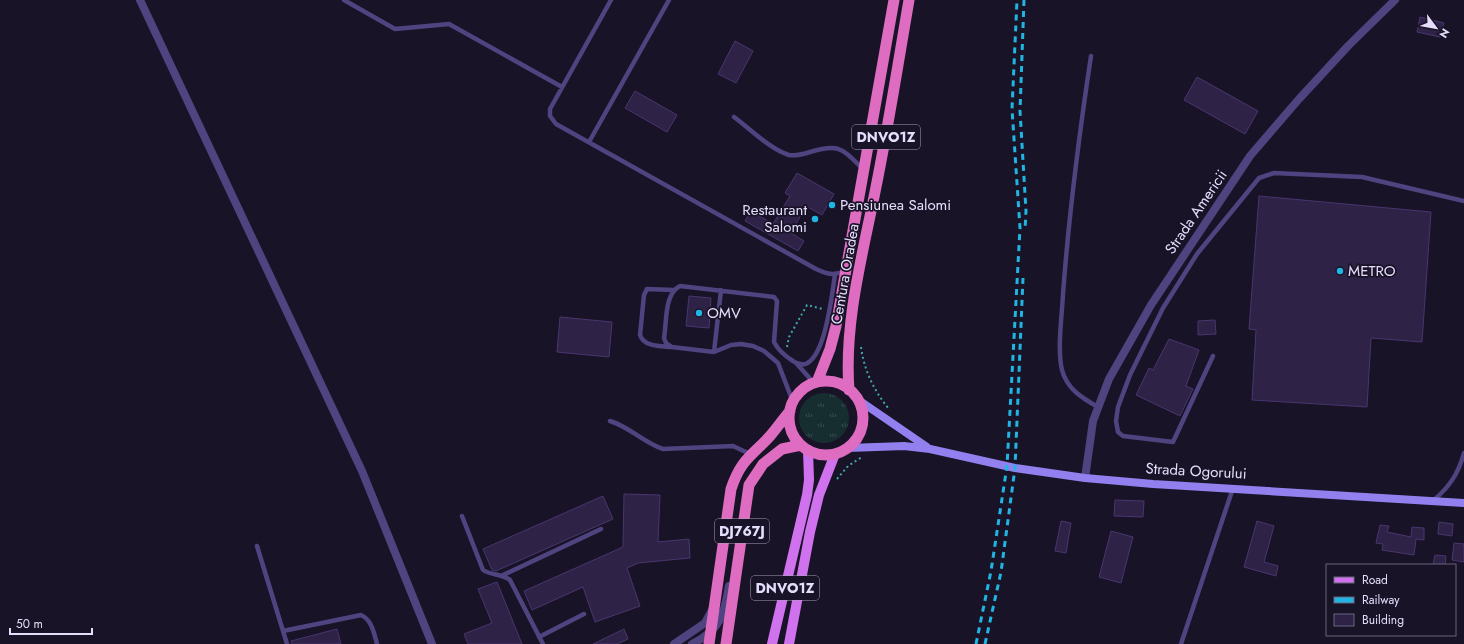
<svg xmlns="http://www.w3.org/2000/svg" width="1464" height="644" viewBox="0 0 1464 644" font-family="Jost,sans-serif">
<defs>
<pattern id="grass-tufts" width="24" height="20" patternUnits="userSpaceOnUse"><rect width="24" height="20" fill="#172e30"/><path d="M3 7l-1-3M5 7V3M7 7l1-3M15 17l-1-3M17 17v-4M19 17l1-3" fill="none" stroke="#394c4f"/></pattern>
</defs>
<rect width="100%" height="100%" fill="#191327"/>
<path fill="url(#grass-tufts)" d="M799 418a25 25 0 1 1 50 0a25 25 0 1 1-50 0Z"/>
<path fill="#2e2246" stroke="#49366f" d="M1420,17L1444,23L1440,37L1417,32Z
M735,41L753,51L736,83L718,74Z
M1197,77L1258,111L1245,134L1184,100Z
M635,91L677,115L667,132L625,108Z
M797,173L834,194L822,215L806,206L791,233L804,241L798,251L745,221L751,211L773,224L790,196L785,193Z
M1259,196L1431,212L1422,342L1371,338L1367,407L1252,400L1256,330L1249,329Z
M689,296L711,298L709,328L686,326Z
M560,317L612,322L609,357L557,352Z
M1215,320L1216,334L1198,335V321Z
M1169,339L1199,350L1186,386L1193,389L1180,416L1136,395L1149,368L1153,370Z
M624,494L660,495L658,542L689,539L690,558L638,563L627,568L640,606L595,622L583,587L532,610L524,591L623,547Z
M603,496L613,519L496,571L492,570L483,549Z
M1115,500L1144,501L1143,517L1114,516Z
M1061,521L1071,523L1066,553L1055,551Z
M1257,521L1274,526L1264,562L1278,566L1276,576L1244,567Z
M1439,522L1453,524L1452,536L1438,534Z
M1380,525L1389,526L1387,532L1411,537L1412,527L1424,528V540L1416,539L1414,555L1382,550L1383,544L1376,543Z
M1111,531L1133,537L1121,583L1099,577Z
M1454,543L1464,544V562L1452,560Z
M1435,555L1446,556L1445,565H1433Z
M497,582L522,644H468L464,634L492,623L478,589Z
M337,629L341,644H292L291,641Z
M624,629L628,639L617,644H593Z"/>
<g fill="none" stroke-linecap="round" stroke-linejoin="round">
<path stroke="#40a4ac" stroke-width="2" stroke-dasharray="2 3" stroke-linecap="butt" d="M787,347L789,337L807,305L823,309
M861,347C864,370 874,391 889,409
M837,479L848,466L862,457"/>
<path stroke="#4f4480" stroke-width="4.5" d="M344,0L395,29L449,24L562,87
M611,0L550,109V116L556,124L816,269C827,274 833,276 845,271
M1091,56C1079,135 1069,214 1063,294C1062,315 1057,350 1062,370C1067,389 1082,398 1098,407
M734,117C749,128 771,150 789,155C796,156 804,154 810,152C840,143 842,149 863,169
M589,142L669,0
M672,347C660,346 644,347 640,335L644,295L647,289L673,290
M714,352L721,290
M1213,356L1173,442L1123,436L1118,432L1116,421L1118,407L1130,375L1163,308L1197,254L1259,178L1274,173L1362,177L1464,201
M797,364L814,383
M793,402L778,363L764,351L753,346L741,344L731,345L714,352L672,347L666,343L664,338C667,321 664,294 680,286L774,297L777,301L774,342C778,350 785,356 793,361C824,383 832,291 835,275
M610,421C630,427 644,443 663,449L733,446L750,454
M1434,500C1450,486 1458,474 1464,453
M462,516L483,570C492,576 501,573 510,580L543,644
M257,546L287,644
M503,575L601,529
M283,631L361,615C372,620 374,633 377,644
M539,637L584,614
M1181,644L1233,488"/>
<path stroke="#4f4480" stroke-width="8" d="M140,0L362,471L432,644
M1085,478L1093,421L1109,379L1151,305L1250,156L1299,99L1349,45L1395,0"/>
<path stroke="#4f4480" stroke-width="8" d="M674,644L705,623L712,610
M692,644C720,630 724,616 729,586"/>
<path stroke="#9280ef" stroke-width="8" d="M857,399L927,447
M848,448L904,446L930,449L1015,468L1085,478L1153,484L1464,503"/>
<path stroke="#d072ed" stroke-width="10" d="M772,644L807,495L809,480L808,450
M789,644L810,532L819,495L835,454"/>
<path stroke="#de6cc0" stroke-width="11" d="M789 418a37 37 0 1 1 74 0a37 37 0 1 1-74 0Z
M817,382L830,349L836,326L894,0
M849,390C844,323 862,257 875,192C888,128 898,64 909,0
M709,644L731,489C741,459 751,457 770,436C777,428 783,419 790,411
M726,644L749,485L763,464L782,449L801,445"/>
<path stroke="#21b5e3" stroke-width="3" stroke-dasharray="6 5" stroke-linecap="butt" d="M1024,0L1020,111L1026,211L1025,230
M976,644L991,571L1007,466L1020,228L1012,109L1017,0
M985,644L1001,572L1015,468L1023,278"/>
</g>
<g fill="#21b5e3" stroke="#191327" stroke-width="1.5">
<circle cx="832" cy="205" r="4"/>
<circle cx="815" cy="219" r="4"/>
<circle cx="1340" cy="271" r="4"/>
<circle cx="699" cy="313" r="4"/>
</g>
<g text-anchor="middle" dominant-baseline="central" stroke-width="3.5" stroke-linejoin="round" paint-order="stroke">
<g fill="#191327" stroke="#a8a0bb" stroke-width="1">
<rect x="852" y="125" width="68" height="24" rx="3"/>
<rect x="715" y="519" width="54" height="24" rx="3"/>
<rect x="751" y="576" width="68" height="24" rx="3"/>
</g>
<g font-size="14" font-weight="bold" fill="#e5ddfb">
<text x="886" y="137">DNVO1Z</text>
<text x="742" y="531">DJ767J</text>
<text x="785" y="588">DNVO1Z</text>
</g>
<g font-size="15" fill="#e5ddfb" stroke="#191327" text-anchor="start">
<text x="840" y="205">Pensiunea Salomi</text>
<text x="807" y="210" text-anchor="end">Restaurant<tspan x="807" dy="17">Salomi</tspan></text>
<text x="1348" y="271">METRO</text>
<text x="707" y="313">OMV</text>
</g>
<g font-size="15" fill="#e5ddfb" stroke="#191327">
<text transform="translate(1196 212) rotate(-56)">Strada Americii</text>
<text transform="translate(845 274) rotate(-80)">Centura Oradea</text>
<text transform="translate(1196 471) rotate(3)">Strada Ogorului</text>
</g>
</g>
<rect x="1326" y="564" width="130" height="72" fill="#191327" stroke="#6b647c"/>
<rect x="1334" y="577" width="20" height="6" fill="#d072ed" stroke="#6b647c"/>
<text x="1362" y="584" font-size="12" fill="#e5ddfb">Road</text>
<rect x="1334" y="597" width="20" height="6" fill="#21b5e3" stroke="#6b647c"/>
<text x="1362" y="604" font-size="12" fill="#e5ddfb">Railway</text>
<rect x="1334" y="614" width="20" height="12" fill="#2e2246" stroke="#6b647c"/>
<text x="1362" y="624" font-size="12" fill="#e5ddfb">Building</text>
<g transform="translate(1436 28) rotate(122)" stroke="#191327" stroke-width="3" paint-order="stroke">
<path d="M0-3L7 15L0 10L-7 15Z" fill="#e5ddfb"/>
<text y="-6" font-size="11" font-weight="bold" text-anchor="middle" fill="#e5ddfb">N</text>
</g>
<path d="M10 628v6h82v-6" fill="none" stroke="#e5ddfb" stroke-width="2"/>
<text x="16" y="628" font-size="12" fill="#e5ddfb" stroke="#191327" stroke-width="3" paint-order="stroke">50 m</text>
</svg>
